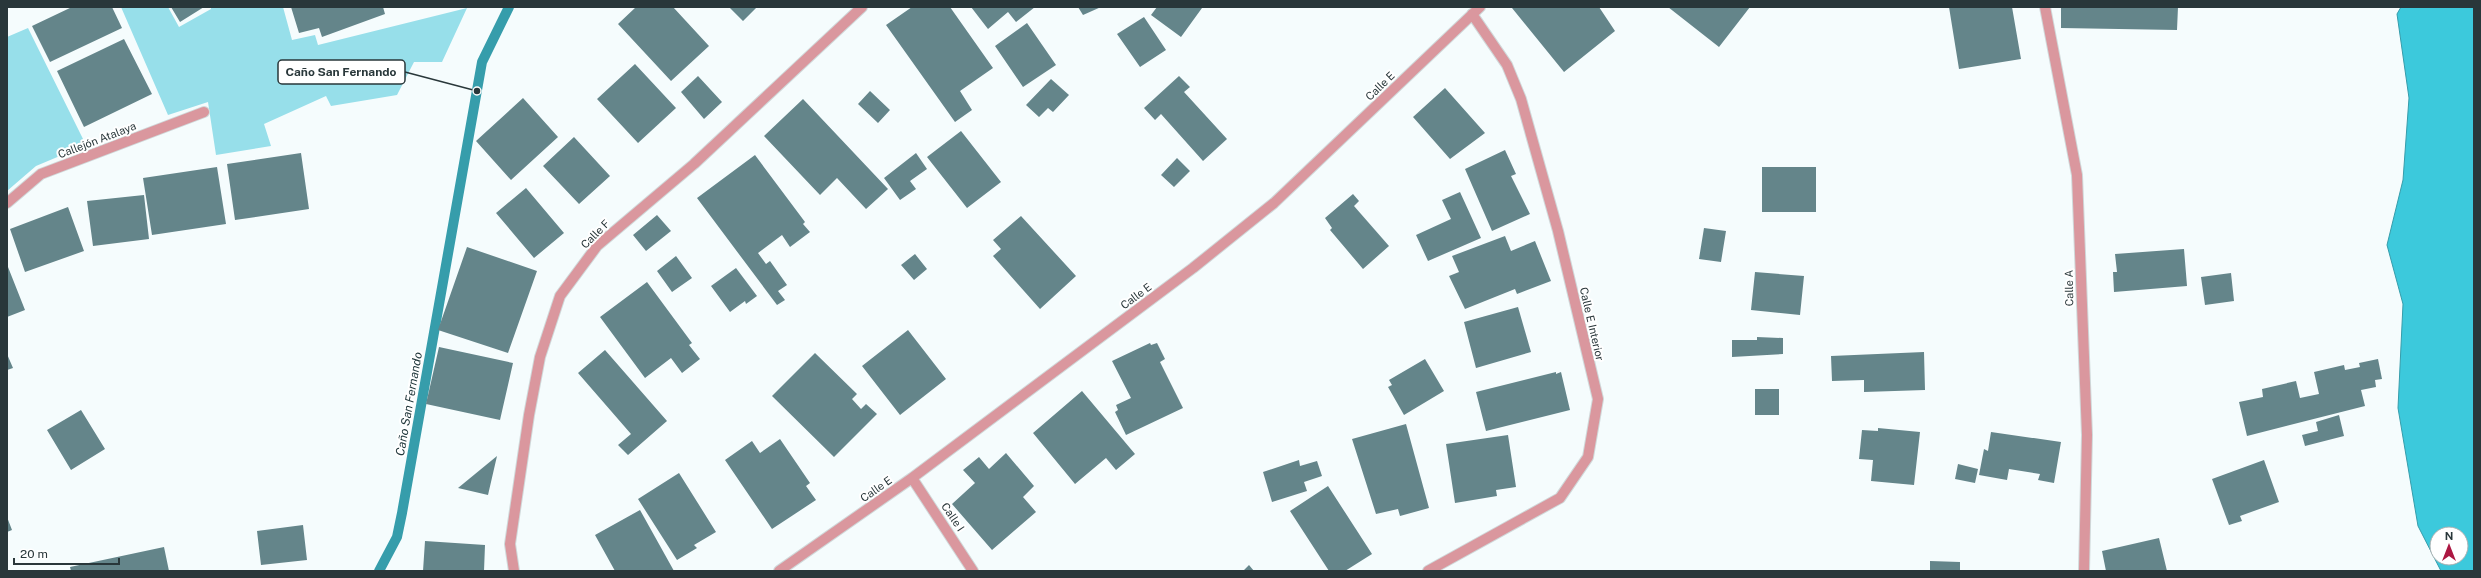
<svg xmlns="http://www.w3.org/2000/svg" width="2481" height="578" viewBox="0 0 2481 578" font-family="'Public Sans',sans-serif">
<rect width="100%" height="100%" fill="#f5fcfd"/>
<path fill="#97dfea" d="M121,7H168L179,27L211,9V7H283L292,40L315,35L318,45L467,8L442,62H414L397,95L331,106L326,96L264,124L271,146L216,155L208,102L168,115Z
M28,28L86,145L36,166L7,191V37Z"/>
<path fill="#3cc9dc" stroke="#369dab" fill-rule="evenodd" d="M2401,7H2474V571H2441L2418,526L2398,408L2403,304L2387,245L2403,180L2409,98L2397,14ZM2437,534H2461V558H2437Z"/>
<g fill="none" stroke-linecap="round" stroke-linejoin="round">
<path stroke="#369dab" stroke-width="10" d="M379,571L397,537L402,513L482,62L509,7"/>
</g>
<path fill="#64858a" d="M72,7H112L122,28L50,62L32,26Z
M171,7H204L180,22Z
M291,7H383L385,14L322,37L319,28L299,33Z
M636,7H673L709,46L671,81L618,24Z
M729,7H757L743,21Z
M912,7H950L993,68L960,91L972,110L955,122L886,25Z
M971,7H1035L1016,22L1008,12L988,29Z
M1078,7H1101L1083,15Z
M1157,7H1201L1202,8L1181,37L1151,15Z
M1599,7L1615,31L1564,72L1512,8Z
M1668,7H1750L1719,47Z
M1949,7H2012L2021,59L1959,69Z
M2061,7H2178L2177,30L2061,28Z
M1144,17L1166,50L1140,67L1117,34Z
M1027,23L1056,65L1023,87L995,46Z
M124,39L152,94L84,127L57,71Z
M635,64L676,108L638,143L597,99Z
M698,76L722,102L704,119L681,92Z
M1179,76L1190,87L1184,92L1227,139L1203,161L1161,114L1155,120L1144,108Z
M1051,79L1069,95L1053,112L1048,108L1039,117L1026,105Z
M1445,88L1485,133L1450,159L1413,117Z
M870,91L890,110L878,123L858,104Z
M523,98L558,137L511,180L476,141Z
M803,99L888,189L866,209L837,178L820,195L764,136Z
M961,131L1001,182L967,208L927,157Z
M574,137L610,176L579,204L543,166Z
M1505,150L1516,174L1511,176L1530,214L1492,231L1465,169Z
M301,153L309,209L235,220L227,164Z
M916,153L927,169L910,181L916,189L900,200L884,178Z
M755,155L805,222L803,224L810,232L790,247L782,235L758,253L766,264L770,261L787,285L778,291L785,300L777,305L697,198Z
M1177,158L1190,171L1174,187L1161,175Z
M217,167L226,224L152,235L143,178Z
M1762,167H1816V212H1762Z
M526,188L564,233L534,258L496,213Z
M1460,192L1481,238L1428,261L1416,235L1451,219L1442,200Z
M1353,194L1359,201L1354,206L1389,246L1363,269L1330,230L1332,228L1325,218Z
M144,195L149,239L93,246L87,201Z
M68,207L84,251L25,272L10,229Z
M657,215L671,231L646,251L633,235Z
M1021,216L1076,276L1040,309L993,256L1001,249L993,240Z
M1704,228L1726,231L1721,262L1699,259Z
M1505,236L1511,251L1535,241L1551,281L1517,294L1515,289L1465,309L1449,276L1459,272L1452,256Z
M467,247L537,271L508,353L438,330Z
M2184,249L2187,286L2114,292L2113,272H2117L2115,254Z
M915,254L927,269L914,280L901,265Z
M676,256L692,278L672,292L657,271Z
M8,267L25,310L7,317V268Z
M736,268L757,296L746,304L745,301L730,312L711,286Z
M1755,272L1804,276L1800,315L1751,310Z
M2231,273L2234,301L2205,305L2201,277Z
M647,282L692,343L689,345L700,359L682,373L671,358L645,378L600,317Z
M1518,307L1531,352L1476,368L1464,322Z
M908,330L946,379L900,415L862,366Z
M1757,337L1783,338V354L1732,357V340H1757Z
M1150,343L1151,345L1157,343L1165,359L1160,362L1183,408L1126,435L1115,412L1118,410L1116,405L1131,398L1112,361Z
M439,347L513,363L500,420L426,404Z
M605,350L667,421L628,455L618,445L631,434L578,373Z
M1924,352L1925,390L1864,392V380L1832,381L1831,356Z
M815,353L857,394L852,399L861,409L866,404L877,414L834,457L772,396Z
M7,354L13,368L7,370Z
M1425,359L1444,391L1404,415L1388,387L1392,385L1389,380Z
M2378,359L2382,379L2375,380L2376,387L2361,390L2365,406L2247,436L2239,402L2263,397L2262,389L2296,381L2300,398L2319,394L2314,372L2344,365L2345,370L2360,367L2359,363Z
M1556,372V374L1561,372L1570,410L1486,431L1476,392Z
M1755,389H1779V415H1755Z
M1082,391L1135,454L1116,470L1106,458L1075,484L1033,433Z
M81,410L105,449L71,470L47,430Z
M2339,415L2344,436L2305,446L2302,435L2318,431L2316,422Z
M1406,424L1429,508L1400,516L1398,509L1376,514L1352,439Z
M1878,428L1920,432L1914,485L1871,481L1873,460L1859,459L1862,430L1878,431Z
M1991,432L2061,442L2054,483L2038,480L2040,474L2009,469L2007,480L1979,475L1984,449L1988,451Z
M1508,435L1516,487L1496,490L1497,496L1455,503L1446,444Z
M780,439L810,483L806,486L816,500L772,529L725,460L752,441L760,453Z
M1006,453L1034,486L1023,497L1036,512L992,550L952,504L975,483L963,470L979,457L989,469Z
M497,456L488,495L458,488Z
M1299,460L1300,466L1317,461L1322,476L1304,482L1307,491L1272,502L1263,472Z
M2264,460L2279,502L2240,516L2242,521L2229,525L2212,479Z
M1958,464L1978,469L1975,483L1955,479Z
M679,473L716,532L694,545L697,548L677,560L638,499Z
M1328,486L1372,554L1345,571H1329L1290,511Z
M640,510L674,571H615L595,535Z
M7,517L12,530L7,532Z
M303,525L307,560L261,565L257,531Z
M2159,538L2167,571H2106L2102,551Z
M425,541L485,545L484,571H423Z
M164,547L169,571H71L70,567Z
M1930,561L1960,562V571H1930Z
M1249,565L1254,571H1243Z"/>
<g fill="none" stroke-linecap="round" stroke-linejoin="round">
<defs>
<path id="minor" d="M2045,7L2077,175L2087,435L2084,571
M7,203L41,174L204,112
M912,478L973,571
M514,571L510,544L529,415L540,357L560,296L597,246L694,164L862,7
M779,571L912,478L1193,268L1274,203L1480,7
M1428,571L1560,498L1588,457L1598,399L1558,231L1521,99L1507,65L1472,14"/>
</defs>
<use href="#minor" stroke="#d0d9da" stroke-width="12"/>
<use href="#minor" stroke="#da979e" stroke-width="10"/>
</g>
<g text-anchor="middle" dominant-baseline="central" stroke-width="4" stroke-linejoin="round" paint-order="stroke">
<g font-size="11" fill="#29373a" stroke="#fff">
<text transform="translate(1380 86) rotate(-44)">Calle E</text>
<text transform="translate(97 140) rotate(-21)">Callejón Atalaya</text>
<text transform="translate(595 234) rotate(-45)">Calle F</text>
<text transform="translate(2069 288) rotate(-91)">Calle A</text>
<text transform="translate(1136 296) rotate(-37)">Calle E</text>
<text transform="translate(1592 324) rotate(77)">Calle E Interior</text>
<text transform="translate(876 489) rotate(-35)">Calle E</text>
<text transform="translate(953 517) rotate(56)">Calle I</text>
</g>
<g font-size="12" font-style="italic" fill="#21383c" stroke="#fff">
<text transform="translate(409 404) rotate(-80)">Caño San Fernando</text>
</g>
</g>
<path fill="none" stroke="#29373a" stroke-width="1.5" d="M477 91L405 72"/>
<circle fill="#29373a" stroke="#fff" stroke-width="1.5" cx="477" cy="91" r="4"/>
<rect fill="#fff" stroke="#29373a" stroke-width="1.5" x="278" y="60" width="127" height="24" rx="4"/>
<g font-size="12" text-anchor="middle" font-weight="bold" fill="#29373a">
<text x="341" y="76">Caño San Fernando</text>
</g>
<rect width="2481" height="578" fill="none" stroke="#29373a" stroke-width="16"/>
<g transform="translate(2449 546)"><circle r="19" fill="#ffffff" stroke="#a9afb0"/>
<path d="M0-3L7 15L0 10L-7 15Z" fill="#ac1742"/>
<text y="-6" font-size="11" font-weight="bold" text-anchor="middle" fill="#29373a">N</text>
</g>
<path d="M14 558v6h105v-6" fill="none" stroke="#29373a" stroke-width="2"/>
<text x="20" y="558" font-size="12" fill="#29373a" stroke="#ffffff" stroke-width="3" paint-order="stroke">20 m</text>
</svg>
